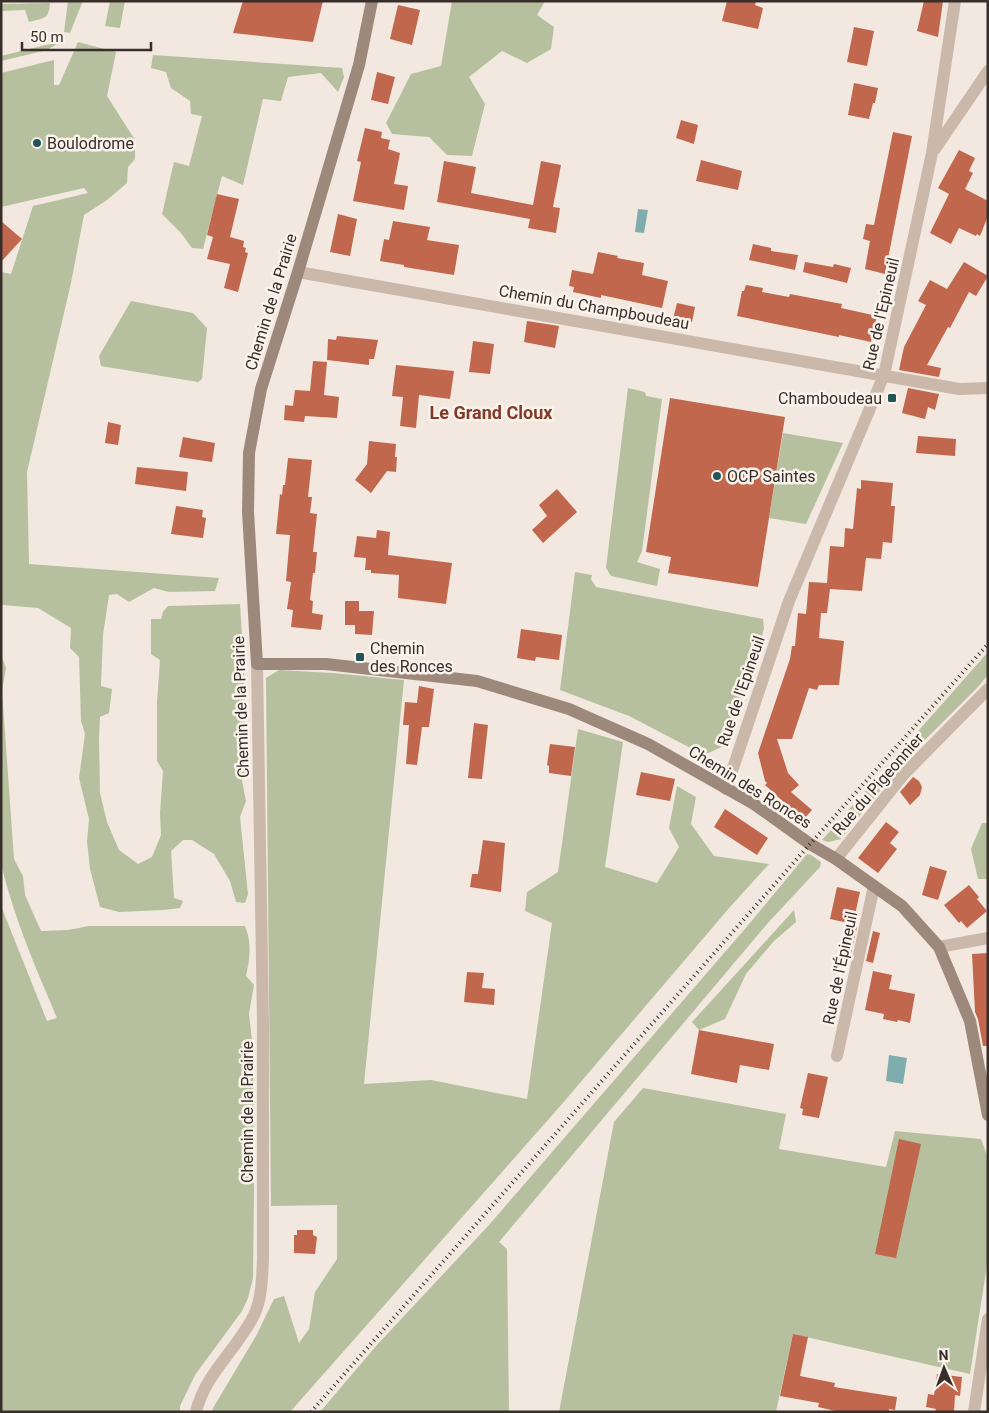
<svg xmlns="http://www.w3.org/2000/svg" width="989" height="1413" viewBox="0 0 989 1413" font-family="Roboto,sans-serif">
<rect width="100%" height="100%" fill="#f2e8df"/>
<path fill="#b6c09f" d="M68,1H82V3L70,33L64,32Z
M110,1H125L120,28L105,26Z
M452,1H545L537,15L554,27L551,49L527,63L502,51L469,77L485,104L472,156L447,155L429,137L392,134L386,123L411,74L441,66Z
M50,3C49,20 43,18 29,22L25,10L1,11V4Z
M62,41L47,50L1,61V56Z
M78,42L116,52L107,96L135,140V159L128,167L127,183L107,200L84,215L71,283L27,472L29,564L219,578L215,591L169,592L154,588L129,602L117,594L109,595L103,635L101,686L112,689L109,713L100,717L99,739L100,793L107,822L119,850L138,864L152,857L161,835L160,813L163,771L157,761V702L160,660L151,654V619H161L163,612L168,606L240,604L244,668L245,749L249,764L242,781L246,801L240,817L248,894L245,903L236,902L230,881L214,854L192,840H183L171,851L174,898L183,901L180,908L164,910L119,912L100,907L90,869L87,841L89,819L79,778L85,734L81,721L79,657L70,648L71,628L38,608L3,605L1,607V272L11,274L33,206L88,193L84,188L1,207V73L54,60V85H59Z
M153,55L342,68L344,77L338,92L321,73L288,77L281,101L263,99L243,185L222,176L203,249L192,248L181,233L162,214L174,162L189,166L202,116L191,114L190,101L171,88L166,72L151,68Z
M131,301L193,313L207,328L202,379L198,382L101,366L99,356Z
M628,388L645,392L646,396L662,399L642,551L637,562L660,569L657,586L611,576L606,568Z
M783,433L843,443L806,524L769,518Z
M575,572L592,575L591,579L596,587L763,619L764,629L726,745L704,755L629,716L560,690Z
M988,652V675L976,689L904,761L841,839L828,842L822,840Z
M1,655L6,668L2,690L14,859L23,876L25,895L41,931L68,930L89,926H245C252,943 250,958 246,976L254,985L249,1014L253,1049L254,1191L253,1278L248,1298L242,1311L195,1375L180,1406V1412H1V906L47,1021L57,1018C36,969 15,920 2,868Z
M279,670L333,673L404,680L364,1084L431,1080L527,1099L552,923L525,911L527,892L558,872L578,729L623,742L605,867L657,883L679,847L669,828L677,786L696,797L691,824L714,856L769,864L730,907L562,1104L290,1412H212L213,1408L256,1336L274,1299L284,1296L299,1343L309,1329L315,1292L337,1259V1205L271,1206L266,678Z
M982,823H988V879H978L971,849Z
M807,854L811,855L821,862L820,867L767,924L499,1242L507,1249L509,1412H320L376,1346L489,1225L750,923Z
M794,910L796,922L774,941L746,974L725,1019L699,1030L692,1022Z
M643,1088L786,1114L779,1149L886,1167L895,1131L981,1139L988,1158V1259L970,1374L793,1334L776,1412H559L614,1122Z"/>
<path fill="#7fadae" d="M638,209L648,210L644,233L635,232Z
M889,1055L907,1058L903,1084L886,1081Z"/>
<path fill="#c0674e" d="M243,1H323L313,42L233,33Z
M727,1H756L755,5L763,8L758,29L722,21Z
M924,1H943L938,37L917,31Z
M398,5L420,10L412,45L390,39Z
M854,27L874,31L867,66L847,62Z
M377,72L395,77L388,104L371,100Z
M854,83L878,88L875,103H873L869,119L848,115Z
M681,120L698,125L694,144L676,138Z
M365,128L382,132L381,138L390,140L388,149L400,153L394,184L408,186L404,210L353,201L361,162L357,161Z
M893,132L912,136L885,274L865,269L870,241L863,239L866,224L874,225Z
M959,150L975,158L969,171L973,173L965,189L988,201V216L980,236L977,234L976,236L959,228L951,244L930,233L949,194L938,188Z
M701,160L742,171L738,190L696,181Z
M444,161L476,167L471,193L533,205L541,161L561,165L553,207L560,208L556,233L528,228L530,219L437,202Z
M217,194L239,199L230,237L244,241L243,247L246,248L245,252L248,253L238,292L224,288L230,264L207,259L213,237L207,235Z
M338,214L357,219L350,256L330,252Z
M1,221L22,239L1,262Z
M393,221L430,227L427,240L459,245L454,275L404,267V265L380,261L384,239L389,240Z
M753,244L771,248V251L798,255L795,270L749,260Z
M598,252L618,256L617,258L644,263L642,275L668,281L662,308L601,295V298L573,292L574,287L569,286L572,270L593,274Z
M805,262L833,267L834,264L851,268L847,283L803,272Z
M964,262L988,276L976,296L969,292L950,328L948,327L927,365L941,368L939,377L899,370L904,347L926,305L918,301L930,280L947,289Z
M746,285L763,288L762,292L789,297L790,294L842,304L841,308L877,316L871,342L839,335V337L737,316L742,291H744Z
M677,303L695,307L692,322L673,319Z
M527,321L559,326L555,348L524,342Z
M337,336L378,340L374,359H369V365L327,360L328,339L336,340Z
M473,341L494,344L490,374L469,372Z
M313,361L327,362L324,395L339,397L337,418L305,416L304,422L284,420L285,405L293,406L295,390L310,391Z
M396,365L454,371L450,399L419,395L416,428L400,426L403,397L392,396Z
M908,388L939,394L935,410L928,407L925,419L902,413Z
M670,398L785,417L758,587L668,573L671,557L646,552Z
M108,422L121,425L118,445L105,443Z
M918,436L956,439L955,456L916,453Z
M183,437L215,443L212,462L179,457Z
M369,441L396,444L395,457H397L396,472L387,471L371,493L355,480L367,464Z
M288,458L312,460L308,497H312L310,513L317,514L313,552H317L315,573H313L310,600L313,601L312,613L323,615L321,630L291,627L293,610L287,609L291,582L286,581L290,535L276,534L280,494L282,495L283,485H285Z
M137,467L188,472L186,491L135,484Z
M861,480L893,483L891,506H895L892,543L883,542L881,559L866,558L862,591L830,589L827,613H821L819,638L844,641L839,685H819L817,690L809,688L792,739H777L788,773L799,785L791,792L812,810L803,820L765,785L767,783L765,781L758,753L790,659L792,646H795L798,613L806,614L809,582L827,583L830,546L844,547L845,528L853,529L857,488L861,489Z
M557,489L577,512L543,543L532,530L547,516L539,505Z
M176,506L203,510L202,517L206,518L203,538L171,534Z
M377,530L390,532L388,555L452,563L446,604L398,598L399,575L371,573V570H365L366,558L354,557L357,536L376,538Z
M345,601H359V611H374L372,635L355,634V625H345Z
M521,629L562,635L559,660L536,657L535,661L517,658Z
M419,686L434,689L429,727H422L417,765L406,764L409,725H403L405,702L417,703Z
M474,723L488,725L482,779L468,778Z
M550,744L575,747L571,776L549,773V766L547,765Z
M641,772L675,779L670,801L636,795Z
M913,777L919,781L922,787L920,795L910,805L900,792Z
M725,809L768,838L757,855L714,827Z
M886,822L899,832L890,843L897,849L878,873L858,858Z
M483,840L505,843L501,892L470,887L472,874H478Z
M930,866L947,871L938,900L922,895Z
M969,885L979,897L977,899L987,911L967,928L961,921L959,923L944,905Z
M837,887L860,892L853,924L830,919Z
M851,926L857,927L850,958L845,957Z
M873,931L880,933L873,963L866,961Z
M988,953V1046H983L978,1019L975,1012L972,954Z
M873,971L892,975L889,989L915,994L910,1023L898,1020L897,1022L883,1019L884,1014L865,1010Z
M467,972L484,973L482,988L495,989L494,1005L464,1002Z
M699,1030L774,1044L769,1070L740,1065L737,1083L691,1074Z
M808,1073L828,1077L819,1118L802,1115L803,1109L800,1108Z
M899,1139L921,1144L896,1258L875,1254Z
M297,1230H313V1235L317,1237L315,1254L294,1253V1235H297Z
M793,1334L808,1337L800,1376L835,1383L834,1387L897,1397L895,1410L889,1409V1412H840L818,1407L819,1403L780,1396Z
M937,1374L962,1377L960,1396L955,1395L954,1412H935L936,1409L926,1407L928,1394L934,1395Z"/>
<g fill="none" stroke-linecap="round" stroke-linejoin="round">
<path stroke="#cab8ab" stroke-width="12" d="M935,149L988,71
M298,272L959,389L988,388
M726,789L789,601L884,375L932,153L955,1
M836,859L904,774L988,689
M939,947L988,938
M837,1056L874,886
M196,1412C205,1373 239,1348 255,1313C262,1296 262,1278 263,1260V1023L257,664
M974,1412L988,1319"/>
<path stroke="#9d887c" stroke-width="12" d="M372,1L359,65L298,272L261,389L249,453L248,512L257,664H326L477,681L569,709L648,744L754,804L810,844L836,859L902,906L939,947L970,1021L988,1115"/>
<path stroke="#382e2a" stroke-width="4" stroke-dasharray="1 4" stroke-linecap="butt" d="M311,1412L810,844L988,644"/>
</g>
<g fill="#215558" stroke="#f9f3eb" stroke-width="2">
<circle cx="37" cy="143" r="5"/>
<rect x="887" y="393" width="10" height="10" rx="2.5"/>
<circle cx="717" cy="476" r="5"/>
<rect x="355" y="652" width="10" height="10" rx="2.5"/>
</g>
<g text-anchor="middle" dominant-baseline="central" stroke-width="5" stroke-linejoin="round" paint-order="stroke">
<g font-size="16" fill="#382e2a" stroke="#f9f3eb" text-anchor="start">
<text x="47" y="143">Boulodrome</text>
<text x="882" y="398" text-anchor="end">Chamboudeau</text>
<text x="727" y="476">OCP Saintes</text>
<text x="370" y="648">Chemin<tspan x="370" dy="18">des Ronces</tspan></text>
</g>
<g font-size="16" fill="#382e2a" stroke="#f9f3eb">
<text transform="translate(271 302) rotate(-73)">Chemin de la Prairie</text>
<text transform="translate(594 307) rotate(10)">Chemin du Champboudeau</text>
<text transform="translate(881 314) rotate(-77)">Rue de l'Epineuil</text>
<text transform="translate(741 691) rotate(-71)">Rue de l'Epineuil</text>
<text transform="translate(241 707) rotate(-92)">Chemin de la Prairie</text>
<text transform="translate(878 784) rotate(-49)">Rue du Pigeonnier</text>
<text transform="translate(750 787) rotate(32)">Chemin des Ronces</text>
<text transform="translate(840 968) rotate(-78)">Rue de l'Épineuil</text>
<text transform="translate(247 1112) rotate(-90)">Chemin de la Prairie</text>
</g>
<g font-size="18" font-weight="bold" fill="#833a27" stroke="#f9f3eb">
<text x="491" y="412">Le Grand Cloux</text>
</g>
</g>
<rect width="989" height="1413" fill="none" stroke="#382e2a" stroke-width="5"/>
<g transform="translate(944 1368) rotate(358)" stroke="#f9f3eb" stroke-width="4" paint-order="stroke">
<path d="M0-4L9 19L0 12L-9 19Z" fill="#382e2a"/>
<text y="-8" font-size="14" font-weight="bold" text-anchor="middle" fill="#382e2a">N</text>
</g>
<path d="M22 42v8h129v-8" fill="none" stroke="#382e2a" stroke-width="2.5"/>
<text x="30" y="42" font-size="15" fill="#382e2a" stroke="#f9f3eb" stroke-width="4" paint-order="stroke">50 m</text>
</svg>
